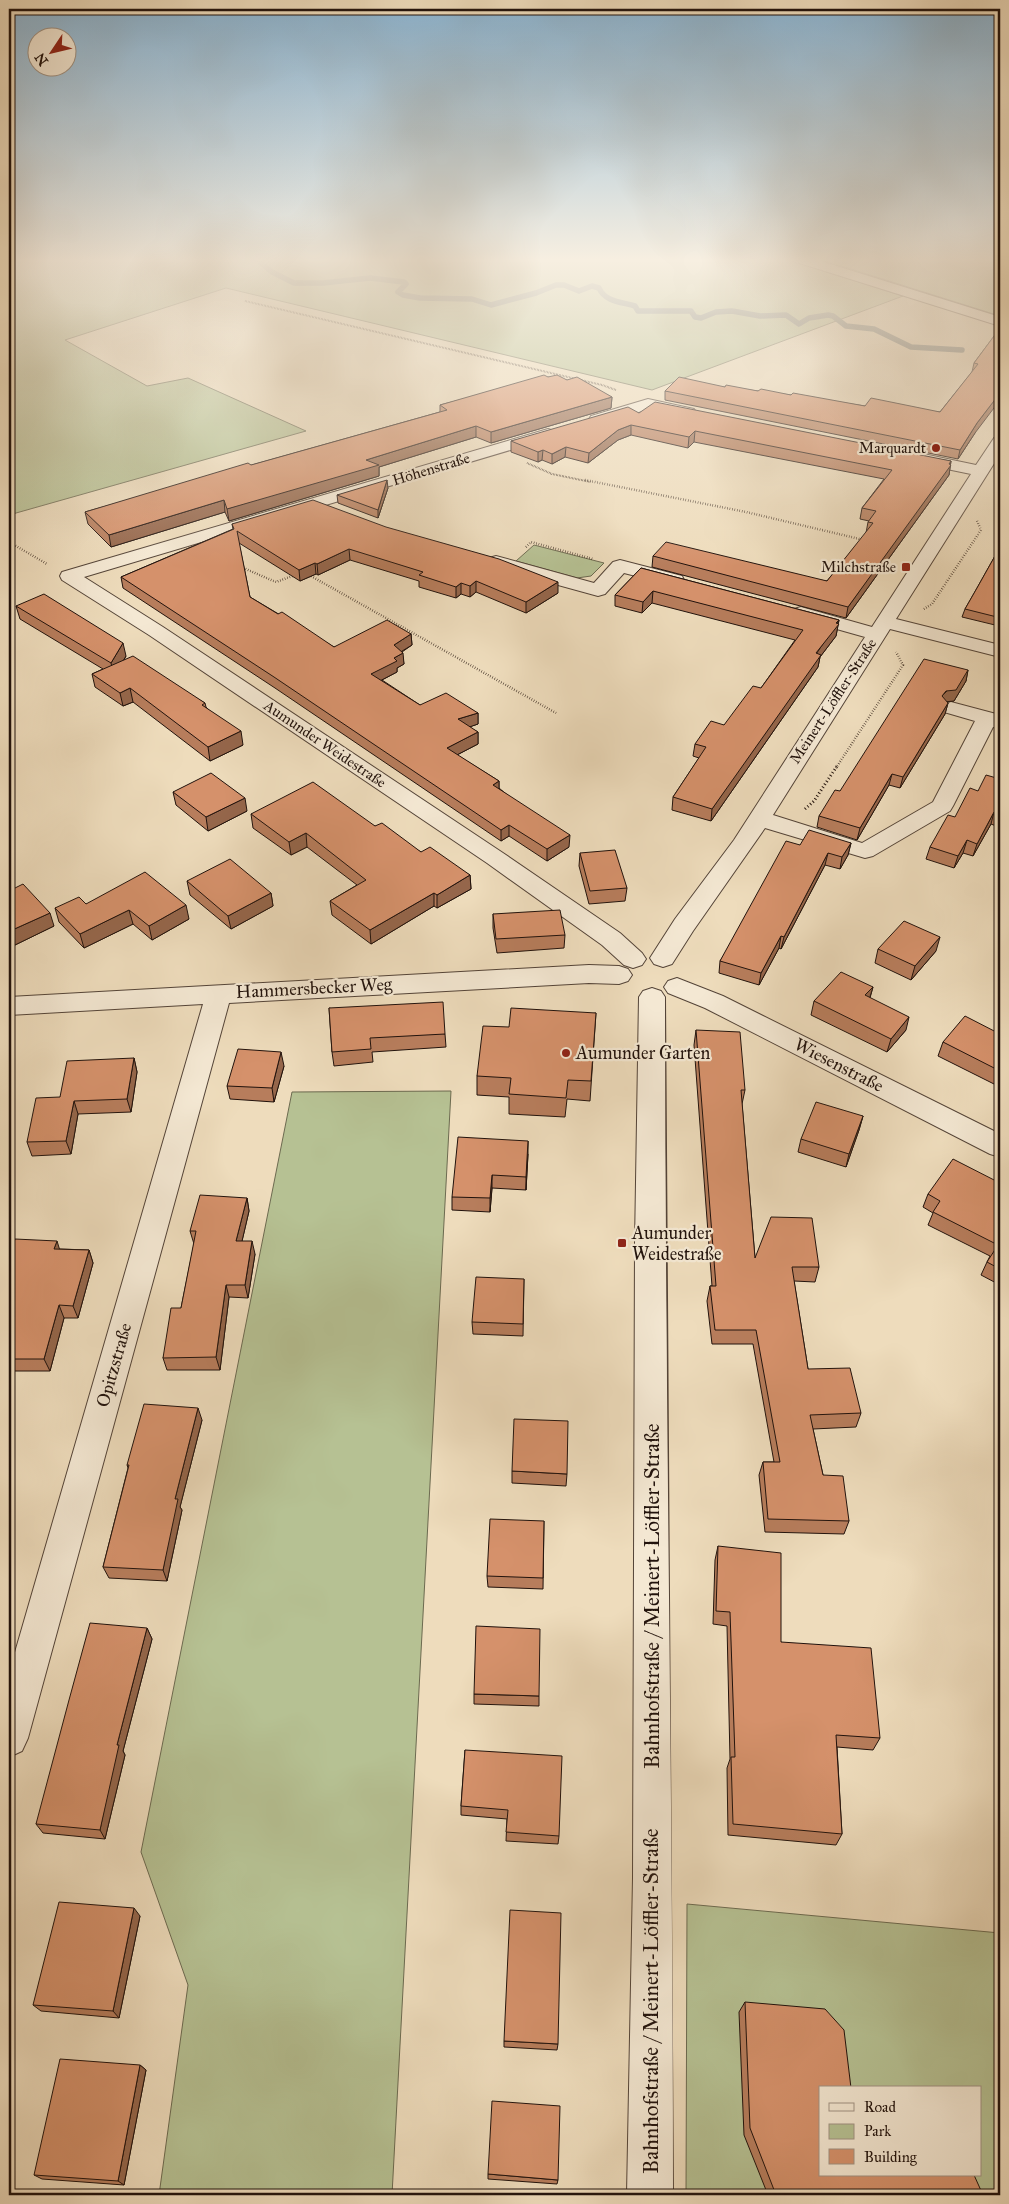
<svg xmlns="http://www.w3.org/2000/svg" width="1009" height="2204" viewBox="0 0 1009 2204" font-family="'IM FELL Great Primer',serif">
<rect width="100%" height="100%" fill="#eedcbc"/>
<filter id="stains"><feTurbulence type="fractalNoise" baseFrequency=".004" numOctaves="4"/><feColorMatrix values="0 0 0 0 .2 0 0 0 0 .09 0 0 0 0 .02 0 0 0 .5 -.17"/></filter>
<radialGradient id="worn" r=".72"><stop offset=".6" stop-color="#630" stop-opacity="0"/><stop offset="1" stop-color="#630" stop-opacity=".3"/></radialGradient>
<path fill="#b6c193" stroke="#6c6a50" fill-rule="evenodd" d="M9,258H783L903,296L652,390L226,288L65,340L147,386L188,378L306,431L9,515Z
M816,258H1000V316Z
M534,545L604,563L591,576L577,578L516,561Z
M451,1091L392,2195H159L188,1985L141,1852L292,1092Z
M687,1904L1000,1933V2195H686ZM820,2088H980V2175H820Z"/>
<g fill="none" stroke-linecap="round" stroke-linejoin="round">
<path stroke="#6c7675" stroke-width="5.5" d="M255,258L272,272L294,283H323L370,278L404,282L406,284L398,292L403,295L420,298L472,299L491,305L536,293L556,285H564L579,291L592,286L599,288C605,302 622,302 635,306L638,311H691L695,317L701,318L716,312L732,311L760,316L786,315L799,324L809,318L828,315L833,316L846,326L874,329L911,347L962,350"/>
<defs>
<path id="minor" d="M791,258H811L1000,317V326L793,261Z
M648,399L694,409L696,412L694,415L688,417L649,409L597,424L591,422L589,419L591,416Z
M548,429L554,431L556,434L554,437L84,577L163,627L503,853L620,933L642,953L646,959L642,965L633,968L624,965L602,945L487,863L149,635L62,580L60,576L62,572Z
M1000,436V454L896,619L1000,645V657L890,629L773,815L862,843L933,802L975,721L944,712L941,708L944,704L951,702L1000,715V728L993,727L953,806L950,811L873,856L865,858L765,828L693,931L672,964L663,967L654,964L650,958L675,919L734,840L865,637L794,617L791,613L794,609L801,607L872,627L971,474L908,461L906,457L908,453L914,452L976,465L994,438Z
M496,556L594,583L613,562L620,560L682,576L684,580L682,584L675,586L624,573L605,594L598,596L489,566L487,562L489,558Z
M589,965L619,966L628,969L632,975L628,981L619,984L589,983L229,1003L28,1738L22,1751L9,1757V1673L203,1004L9,1015V997Z
M677,978L723,996L1000,1134V1157L990,1154L705,1008L668,993L664,987L668,981Z
M652,988L661,991L665,997C665,1396 673,1796 673,2195H627L633,1878L635,1244L639,997L643,991Z"/>
</defs>
<use href="#minor" stroke="#544438" stroke-width="2"/>
<path stroke="#21120c" stroke-width="2" stroke-dasharray="0.5 1" stroke-linecap="butt" d="M245,301L602,385L616,390
M527,463L552,474L591,482"/>
<path stroke="#21120c" stroke-width="2.5" stroke-dasharray="0.5 2" stroke-linecap="butt" d="M585,480L746,512L864,540
M9,542L47,564
M526,547L531,542L593,559
M241,567L276,582L295,575
M309,575L556,713
M924,609L932,604L981,530L977,521
M836,768L903,665L896,652"/>
<path stroke="#21120c" stroke-width="3" stroke-dasharray="1 2.5" stroke-linecap="butt" d="M805,809L814,801L837,766"/>
<use href="#minor" fill="#f4e8d3" fill-rule="evenodd"/>
</g>
<path fill="#b77d5c" stroke="#21120c" d="M1000,328L975,433L958,459L665,400V391L725,387L791,395L865,406L940,412L972,372L974,363Z
M548,377L567,380L612,397L611,408L491,443L476,437L379,467V476L229,521L225,512L111,547L88,524L85,512L440,412V405Z
M639,413L951,461L949,475L846,618L652,567L653,556L827,581L866,533L868,522L869,521L860,519L862,508L884,479L694,442L688,448L631,435L618,440L588,463L565,457L552,464L542,460L538,462L511,452V441Z
M388,488L378,518L338,503L337,495Z
M232,524L558,593L526,613L476,592L470,597L461,594L456,598L419,587V581L350,560L318,575L316,574L300,581L239,543L250,597L334,647L411,634L412,645L402,652L404,664L397,668V672L382,680L420,705L478,713V724L469,727L478,732V744L457,755L499,781V788L569,847L547,861L509,836L501,841L275,688L123,588L121,577L233,529Z
M1000,547V616L995,625L962,617L965,609L977,588Z
M641,568L839,620L836,636L820,657L818,667L711,821L672,810L673,797L699,758L693,756L695,744L724,725L761,688L795,640L652,603L642,613L615,606V595Z
M16,606L126,656L124,660L205,703L206,707L243,745L210,761L133,702L123,706L95,687L92,674L103,669L20,619Z
M968,670L966,681L954,701L947,702L948,703L945,714L900,788L889,785L857,840L817,827L819,816L840,791Z
M1000,767V816L996,826L991,824L973,856L963,853L954,868L926,859L930,847L978,791L996,778Z
M173,792L247,811L208,831L176,805Z
M251,814L375,826L421,852L470,875L471,889L437,908L434,906L371,944L332,915L330,901L357,885L307,847L291,855L253,828Z
M851,843L848,855L840,869L825,865L781,949L779,948L759,985L719,973L720,961L800,845Z
M580,853L627,888L625,901L589,904L579,866Z
M187,881L271,893L273,906L231,929L190,895Z
M9,891L54,926L15,945L9,938Z
M86,904L189,919L152,940L133,924L84,948L59,922L55,908Z
M493,914L565,935L564,948L497,953L493,928Z
M878,949L936,951L911,980L875,963Z
M873,987L870,998L906,1030L887,1052L811,1015L814,1001Z
M329,1008L445,1034L446,1047L372,1052L373,1062L334,1066L332,1052Z
M596,1013L590,1101L567,1099L565,1117L509,1114V1097L477,1095V1076L509,1027Z
M696,1030L745,1090L742,1104L755,1258L819,1267L815,1282L794,1281L808,1369L861,1413L856,1427L813,1429L823,1475L849,1521L844,1534L765,1532L759,1475L763,1462H774L753,1344H712L707,1301L710,1286H712L694,1045Z
M1000,1034V1087L938,1056L943,1042Z
M134,1058L137,1072L131,1112L78,1114L71,1154L32,1156L27,1142L60,1097Z
M284,1066L274,1102L230,1099L227,1086Z
M863,1116L859,1130L846,1167L798,1152L801,1139Z
M528,1154L526,1190L492,1188L490,1212L452,1210V1197Z
M1000,1183V1285L981,1275L987,1262L990,1256L928,1225L933,1213L923,1207L928,1194Z
M247,1198L249,1211L242,1241L255,1254L248,1298L229,1297L220,1370H167L163,1358L181,1308L194,1244L190,1231Z
M60,1249L89,1250L93,1263L78,1318H64L50,1371H9V1260Z
M524,1279L523,1336L473,1334L472,1322Z
M202,1420L180,1507L182,1510L167,1581L109,1578L103,1567L128,1468L127,1465Z
M512,1471L567,1474L566,1486L512,1483Z
M544,1521L543,1589L488,1587L487,1576Z
M718,1546L781,1642L880,1738L873,1750L837,1747L842,1834L836,1845L728,1835L727,1768L730,1759L727,1626L713,1624L715,1560Z
M147,1628L152,1639L123,1751L125,1755L105,1839L43,1833L36,1824Z
M474,1694L539,1696V1706L474,1704Z
M465,1750L559,1836L558,1844L506,1841L507,1819L461,1815V1806Z
M140,1916L119,2018L41,2011L33,2005Z
M745,2002L820,2175L983,2195H768L744,2135L739,2012Z
M504,2041L558,2044L557,2050L504,2047Z
M140,2065L146,2070L124,2185L42,2179L34,2175Z
M488,2174L558,2180L557,2184L488,2179Z"/>
<path fill="#95664b" stroke="#21120c" d="M1000,393V400L975,433L958,459L960,450L977,423Z
M612,397L611,408L491,443V432Z
M631,425V435L618,440L588,463L589,453L618,430Z
M476,426V437L379,467V476L229,521L227,509L366,460Z
M695,431L694,442L688,448L689,437Z
M566,447L565,457L552,464V454Z
M543,450L542,460L538,462V452Z
M951,461L949,475L846,618L848,607Z
M387,480L388,488L378,518V510Z
M224,500L225,512L111,547L109,535Z
M349,549L350,560L318,575L317,564Z
M315,563L316,574L300,581L299,570Z
M476,581V592L470,597V586Z
M558,582V593L526,613V602Z
M461,583V594L456,598V587Z
M653,591L652,603L642,613L643,602Z
M1000,612V616L995,625L997,617Z
M839,620L836,636L820,657L818,667L711,821L712,809Z
M411,634L412,645L394,656V645Z
M123,643L126,656L114,676L111,663Z
M403,653L404,664L397,668V672L372,685L371,674L394,658Z
M968,670L966,681L954,701L943,702L942,696Z
M130,688L133,702L123,706L120,693Z
M948,703L945,714L900,788L903,777Z
M478,713V724L458,731V719Z
M241,731L243,745L210,761L208,747Z
M478,732V744L447,760V748Z
M892,774L889,785L857,840L860,828Z
M499,781V793L493,785Z
M245,798L247,811L208,831L206,817Z
M994,812L991,824L973,856L977,844Z
M509,825V836L501,841V830Z
M306,833L307,847L291,855L289,842Z
M570,835L569,847L547,861V849Z
M967,840L963,853L954,868L958,856Z
M851,843L848,855L840,869L842,857Z
M828,853L825,865L781,949L784,937Z
M470,875L471,889L437,908V895Z
M271,893L273,906L231,929L228,916Z
M434,893V906L371,944L370,930Z
M186,905L189,919L152,940L149,926Z
M129,910L133,924L84,948L80,934Z
M50,913L54,926L15,945L10,931Z
M781,936L779,948L759,985L761,973Z
M940,937L936,951L911,980L915,966Z
M873,987L869,1000L865,995Z
M909,1017L906,1030L887,1052L891,1039Z
M281,1052L284,1066L274,1102L272,1088Z
M134,1058L137,1072L131,1112L127,1099Z
M74,1101L78,1114L71,1154L66,1141Z
M863,1116L859,1130L846,1167L849,1154Z
M528,1141V1154L526,1190V1177Z
M492,1175V1188L490,1212V1198Z
M247,1198L249,1211L239,1254L236,1241Z
M57,1241L61,1254L54,1249Z
M252,1241L255,1254L248,1298L245,1285Z
M89,1250L93,1263L78,1318L73,1306Z
M226,1285L229,1297L220,1370L216,1357Z
M59,1305L64,1318L50,1371L44,1359Z
M9,1401L11,1406L9,1414Z
M198,1408L202,1420L180,1507L182,1510L167,1581L163,1570L175,1499Z
M147,1628L152,1639L123,1751L125,1755L105,1839L100,1830L117,1745Z
M134,1908L140,1916L119,2018L113,2011Z
M140,2065L146,2070L124,2185L118,2181Z"/>
<path fill="#d5916b" stroke="#21120c" d="M1000,328V393L977,423L960,450L665,391L679,377L725,387L726,385L758,391L761,389L791,395L793,393L865,406L871,398L940,412L978,364L974,363Z
M544,375L548,377L557,375L567,380L577,377L612,397L491,432L476,426L366,460L379,465L227,509L224,500L109,535L85,512L248,463L251,465L447,410L440,405Z
M655,402L951,461L949,464L951,465L848,607L653,556L666,542L827,581L873,523L868,522L876,511L862,508L892,470L695,431L689,437L631,425L618,430L589,453L566,447L552,454L543,450L538,452L511,441L628,407L639,413Z
M387,480L378,510L337,495Z
M313,500L386,527L499,559L558,582L526,602L476,581L470,586L461,583L456,587L419,575L423,572L349,549L317,564L315,563L299,570L237,531L250,597L278,614L282,612L334,647L387,620L411,634L394,645L403,653L394,658L397,661L371,674L420,705L446,693L478,713L458,719L478,732L447,748L499,781L493,785L570,835L547,849L509,825L501,830L274,677L121,577L234,529L232,524Z
M1000,547V612L997,617L965,609L977,588Z
M641,568L839,620L836,623L839,624L816,653L821,655L712,809L673,797L706,747L695,744L711,721L724,725L753,686L761,688L803,630L653,591L643,602L615,595Z
M44,594L123,643L111,663L16,606Z
M133,656L205,703L202,705L241,731L208,747L130,688L120,693L92,674Z
M924,659L968,670L956,690L946,691L942,696L948,703L903,777L892,774L860,828L819,816L835,790L840,791Z
M1000,767V778L996,776Z
M211,773L245,798L206,817L173,792Z
M986,775L1000,779V814L994,812L977,844L967,840L958,856L930,847L948,815L955,817L970,788L978,791Z
M313,782L375,826L382,823L421,852L430,847L470,875L437,895L434,893L370,930L330,901L366,880L306,833L289,842L251,814Z
M809,830L851,843L842,857L828,853L784,937L781,936L761,973L720,961L786,841L800,845Z
M615,850L627,888L590,891L580,853Z
M230,859L271,893L228,916L187,881Z
M145,872L186,905L149,926L129,910L80,934L55,908L79,897L86,904Z
M23,884L50,913L10,931L9,930V891Z
M560,910L565,935L496,939L493,914Z
M904,921L940,937L915,966L878,949Z
M841,972L873,987L865,995L909,1017L891,1039L814,1001Z
M443,1002L445,1034L370,1038L371,1049L332,1052L329,1008Z
M511,1008L596,1013L591,1081L568,1080L566,1098L509,1094L511,1078L477,1076L483,1026L509,1027Z
M965,1016L1000,1034V1071L943,1042Z
M696,1030L740,1032L745,1090H741L755,1258L771,1217L812,1218L819,1267H792L808,1369L850,1368L861,1413L810,1415L823,1475L843,1476L849,1521L768,1519L763,1462H780L756,1330H715L710,1286H716Z
M238,1049L281,1052L272,1088L227,1086Z
M134,1058L127,1099L74,1101L66,1141L27,1142L36,1098L60,1097L67,1061Z
M816,1102L863,1116L849,1154L801,1139Z
M458,1137L528,1141L526,1177L492,1175L490,1198L452,1197Z
M953,1159L1000,1183V1269L987,1262L998,1245L933,1212L940,1201L928,1194Z
M200,1195L247,1198L236,1241H252L245,1285H226L216,1357L163,1358L171,1308H181L196,1231H190Z
M15,1239L57,1241L54,1249L89,1250L73,1306L59,1305L44,1359H9V1260Z
M476,1277L524,1279L523,1324L472,1322Z
M144,1404L198,1408L175,1499H178L163,1570L103,1567L129,1465H127Z
M514,1419L568,1421L567,1474L512,1471Z
M490,1519L544,1521L543,1578L487,1576Z
M718,1546L781,1553V1642L871,1648L880,1738L836,1735L842,1834L733,1824L731,1757H735L730,1612L716,1611Z
M90,1623L147,1628L117,1745H119L100,1830L36,1824L69,1700Z
M476,1626L540,1629L539,1696L474,1694Z
M465,1750L562,1756L559,1836L506,1832L508,1810L461,1806Z
M59,1902L134,1908L113,2011L33,2005Z
M510,1910L561,1913L558,2044L504,2041Z
M745,2002L825,2009L844,2030L851,2088H820V2175H974L983,2195H776L750,2128Z
M60,2059L140,2065L118,2181L34,2175Z
M492,2101L560,2106L558,2180L488,2174Z"/>
<linearGradient id="sky" x2="0" y2="1"><stop stop-color="#8ab6d6"/><stop offset="0.46" stop-color="#f7efe1"/><stop offset="1" stop-color="#f7efe1" stop-opacity="0"/></linearGradient>
<rect width="1009" height="566" fill="url(#sky)"/>
<g fill="#8f2418" stroke="#f4e8d3" stroke-width="2">
<circle cx="936" cy="448" r="5"/>
<rect x="901" y="562" width="10" height="10" rx="2.5"/>
<circle cx="566" cy="1053" r="5"/>
<rect x="617" y="1238" width="10" height="10" rx="2.5"/>
</g>
<g text-anchor="middle" dominant-baseline="central" stroke-width="4.5" stroke-linejoin="round" paint-order="stroke">
<g font-size="15" fill="#21120c" stroke="#f4e8d3" text-anchor="end">
<text x="926" y="448">Marquardt</text>
<text x="896" y="567">Milchstraße</text>
</g>
<g font-size="15" fill="#21120c" stroke="#f4e8d3">
<text transform="translate(431 469) rotate(-17)">Höhenstraße</text>
<text transform="translate(833 701) rotate(-57)">Meinert-Löffler-Straße</text>
<text transform="translate(325 744) rotate(34)">Aumunder Weidestraße</text>
</g>
<g font-size="18" fill="#21120c" stroke="#f4e8d3">
<text transform="translate(314 988) rotate(-3)">Hammersbecker Weg</text>
<text transform="translate(839 1065) rotate(27)">Wiesenstraße</text>
<text transform="translate(114 1365) rotate(-74)">Opitzstraße</text>
</g>
<g font-size="18" fill="#21120c" stroke="#f4e8d3" text-anchor="start">
<text x="576" y="1053">Aumunder Garten</text>
<text x="632" y="1233">Aumunder<tspan x="632" dy="21">Weidestraße</tspan></text>
</g>
<g font-size="21" fill="#21120c" stroke="#f4e8d3">
<text transform="translate(652 1596) rotate(-90)">Bahnhofstraße / Meinert-Löffler-Straße</text>
<text transform="translate(651 2001) rotate(-90)">Bahnhofstraße / Meinert-Löffler-Straße</text>
</g>
</g>
<rect width="1009" height="2204" fill="none" stroke="#eedcbc" stroke-width="30"/>
<rect x="10" y="10" width="989" height="2184" fill="none" stroke="#21120c" stroke-width="2.5"/>
<rect x="15" y="15" width="979" height="2174" fill="none" stroke="#21120c"/>
<rect x="819" y="2086" width="162" height="90" fill="#f4e8d3" stroke="#a09283"/>
<rect x="829" y="2103" width="25" height="8" fill="#f4e8d3" stroke="#a09283"/>
<text x="864" y="2112" font-size="15" fill="#21120c">Road</text>
<rect x="829" y="2124" width="25" height="15" fill="#b6c193" stroke="#a09283"/>
<text x="864" y="2136" font-size="15" fill="#21120c">Park</text>
<rect x="829" y="2149" width="25" height="15" fill="#d5916b" stroke="#a09283"/>
<text x="864" y="2162" font-size="15" fill="#21120c">Building</text>
<g transform="translate(52 52) rotate(235)"><circle r="24" fill="#f4e8d3" stroke="#a09283"/>
<path d="M0-4L9 19L0 12L-9 19Z" fill="#8f2418"/>
<text y="-8" font-size="14" font-weight="bold" text-anchor="middle" fill="#21120c">N</text>
</g>
<rect width="100%" height="100%" filter="url(#stains)"/>
<rect width="100%" height="100%" fill="url(#worn)"/>
</svg>
